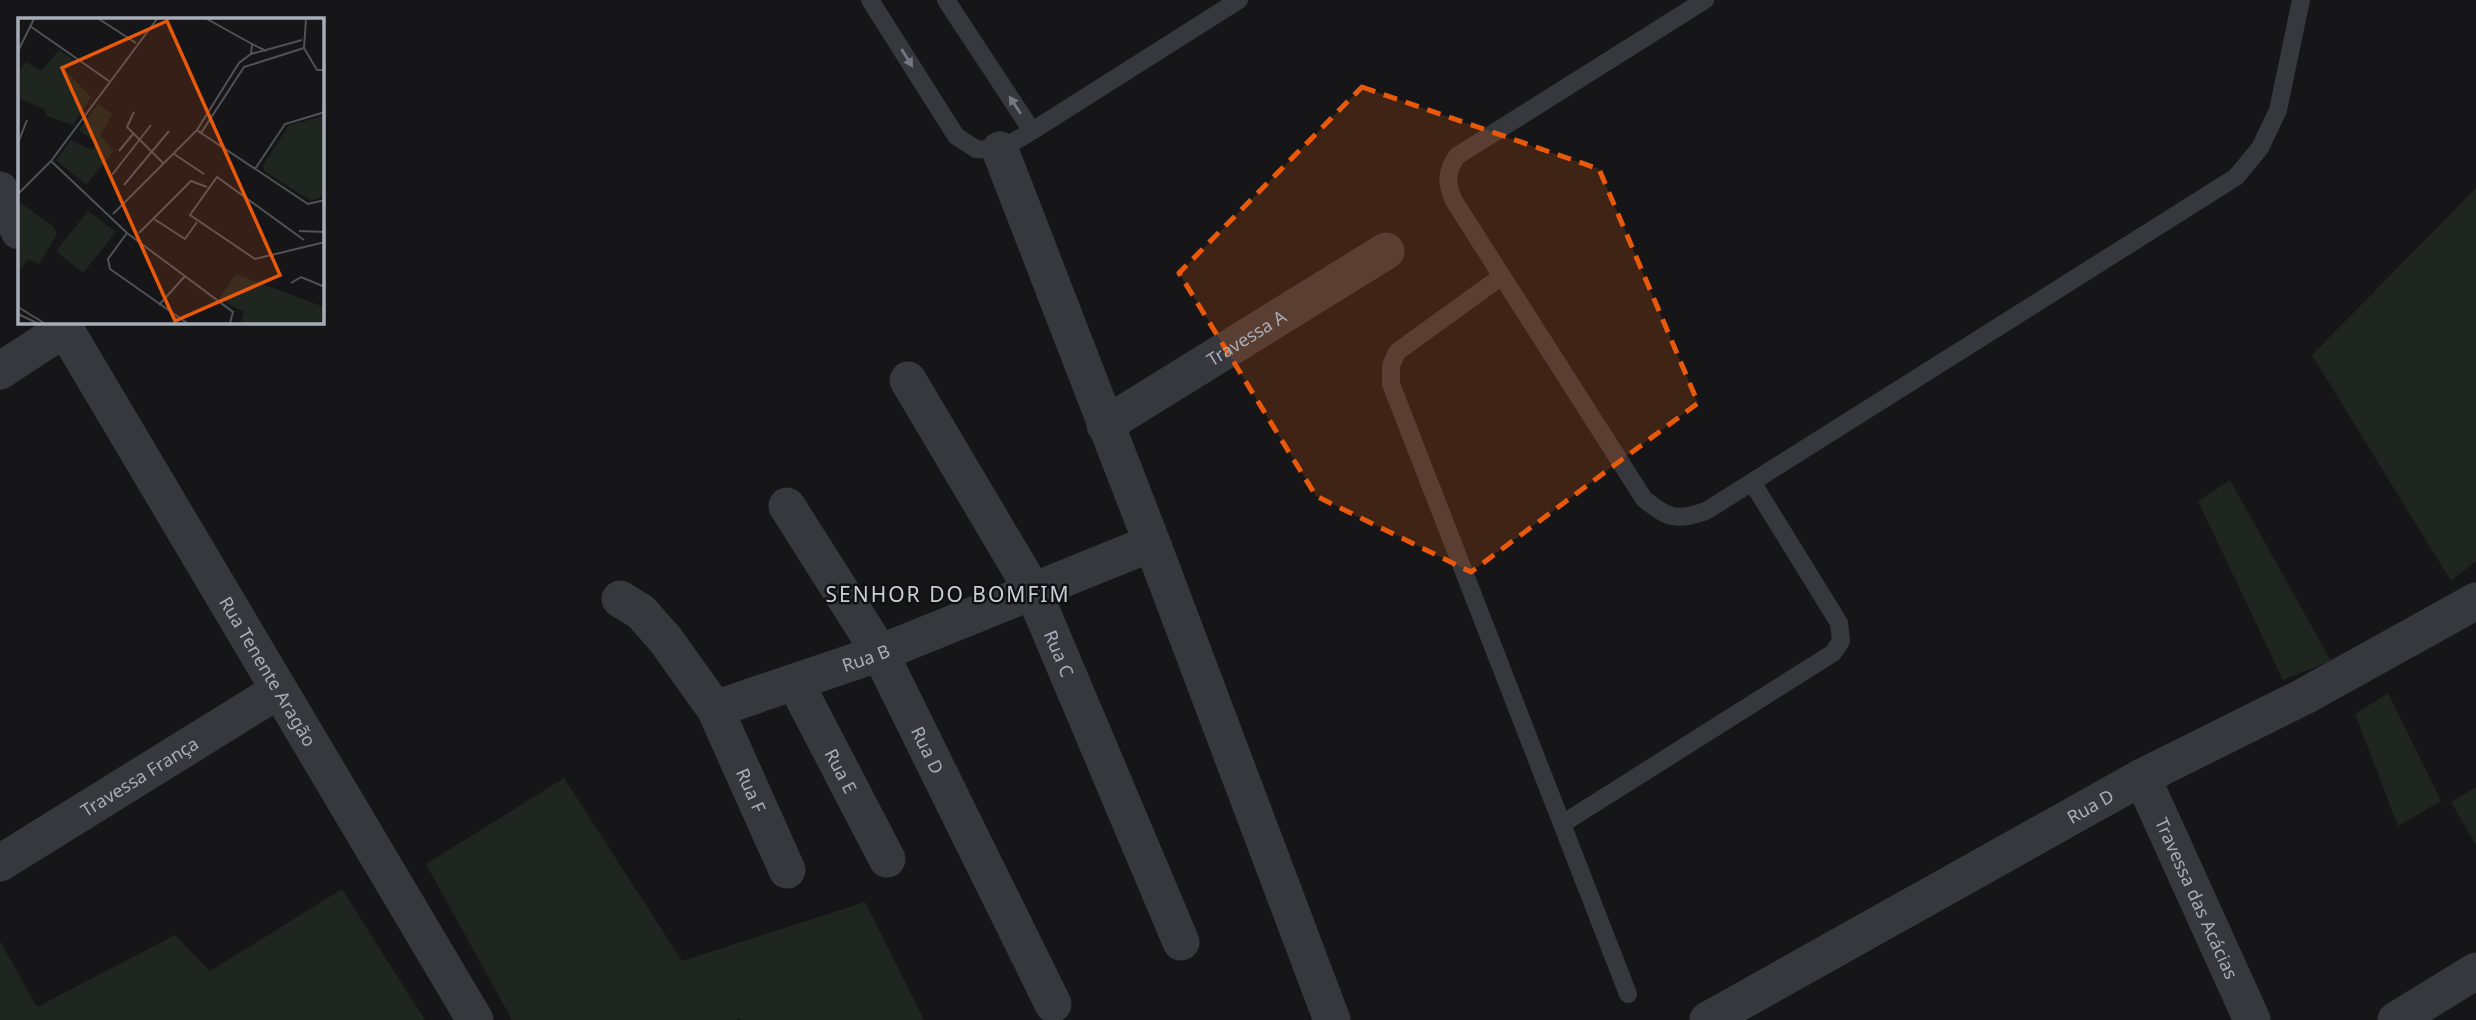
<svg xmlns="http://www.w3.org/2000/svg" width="2476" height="1020" viewBox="0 0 2476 1020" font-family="'Noto Sans',sans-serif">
<rect width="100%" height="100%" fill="#161618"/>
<path fill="#1e261f" d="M2476,188V561L2451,581L2312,355Z
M2230,480L2331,661L2283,680L2198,501Z
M2388,693L2441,801L2398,826L2355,714Z
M564,778L682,961L865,902L924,1020H741L740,1018L736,1020H512L426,864Z
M2476,787V845L2451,802Z
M342,889L425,1020H0V941L37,1007L175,935L210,971Z"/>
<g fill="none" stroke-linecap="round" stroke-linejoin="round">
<path stroke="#37383d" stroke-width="18" d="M870,0L956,136L976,149L1000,150L1032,131L946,0
M1705,0L1457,156C1446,172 1446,183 1454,201L1644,499C1669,519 1676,521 1706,511L2236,177L2260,148L2278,110L2301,0
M1032,131L1239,0
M1502,276L1397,352L1391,366V384L1628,994
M1562,824L1833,653L1841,641L1839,623L1752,482"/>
<g stroke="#37383d" stroke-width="37">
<path d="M1000,150L1152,543L1332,1020"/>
<path d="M0,190L19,231"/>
<path id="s1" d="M61,322L475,1020"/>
<path d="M0,371L64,329"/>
<path id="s2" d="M908,380L1033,591L1181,942"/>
<path id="s3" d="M1105,425L1386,251"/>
<path id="s4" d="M787,506L880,653L1053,1004"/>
<path id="s5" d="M620,599L641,612L665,639L715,709L880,653L1152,543"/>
<path id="s6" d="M795,682L887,859"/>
<path id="s7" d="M715,709L787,870"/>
<path id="s8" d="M2142,777L2252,1020"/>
<path id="s9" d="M0,863L279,690"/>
<path id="s10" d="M1708,1020L2142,777L2303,697L2476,601"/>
<path d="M2396,1020L2476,971"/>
</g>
</g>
<defs><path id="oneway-solid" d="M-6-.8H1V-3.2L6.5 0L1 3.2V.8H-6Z" transform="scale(1.75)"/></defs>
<g fill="#757881">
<use href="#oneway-solid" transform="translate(907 58) rotate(58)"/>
<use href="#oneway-solid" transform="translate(1015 105) rotate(-123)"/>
</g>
<path fill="#e8590c" fill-opacity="0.2" stroke="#e8590c" stroke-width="5" stroke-dasharray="14 9" stroke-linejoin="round" d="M1362,87L1599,169L1698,403L1471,572L1316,496L1179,273Z"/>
<g text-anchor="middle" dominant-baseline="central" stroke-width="5" stroke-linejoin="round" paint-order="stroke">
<g font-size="18" fill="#a8adb8" stroke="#111113">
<text stroke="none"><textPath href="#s3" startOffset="166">Travessa A</textPath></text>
<text stroke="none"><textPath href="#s2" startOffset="313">Rua C</textPath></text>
<text stroke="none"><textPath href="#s5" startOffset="306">Rua B</textPath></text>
<text stroke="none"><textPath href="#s1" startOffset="406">Rua Tenente Aragão</textPath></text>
<text stroke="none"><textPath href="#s4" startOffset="282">Rua D</textPath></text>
<text stroke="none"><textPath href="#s6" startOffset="100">Rua E</textPath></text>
<text stroke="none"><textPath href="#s9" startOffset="164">Travessa França</textPath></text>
<text stroke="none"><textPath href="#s7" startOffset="89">Rua F</textPath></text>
<text stroke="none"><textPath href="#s10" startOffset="438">Rua D</textPath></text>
<text stroke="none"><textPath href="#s8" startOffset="133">Travessa das Acácias</textPath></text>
</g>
<g font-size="21" letter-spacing="2" fill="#c9ccd4" stroke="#111113">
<text x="948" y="594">SENHOR DO BOMFIM</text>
</g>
</g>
<g transform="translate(18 18)">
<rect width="306" height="306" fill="#161618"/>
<path d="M41,32L56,42L48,53L73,79L55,107L29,98L26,91L0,80V53L8,44L23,53ZM80,86L95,96L82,117L96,133L68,167L38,142L53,122L74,132L78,125L61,112ZM306,98V178L293,183L246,153L245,147L271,107ZM0,183L36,209L39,216L21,246L10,241L0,254ZM70,193L98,214L65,255L38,233ZM218,256L306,289V305H223L226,294L201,281Z" fill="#1e261f"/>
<path fill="none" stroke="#505258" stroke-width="2" d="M81,1L118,25M189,1L234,26M288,1L286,30L299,52H307M12,8L91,63M0,33L16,1M233,36L234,26L248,33M116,94L109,109L146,146M179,112L221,45L233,36L284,22M183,115L290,186L307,182M0,125L9,102M101,133L115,116M156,136L186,156M33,143L109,215L215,294L212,305M237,151L267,106L307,94M94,157L133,107M106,167L151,113M0,176L33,143L139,1M95,196L179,112L183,115L226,49L286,30M136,201L167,221L179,204M281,213L307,214M109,215L90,241L92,251L169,305M121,215L173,163L189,169M286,222L199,159L172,197L237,241L307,224M273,265L283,259L307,269M141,287L167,258M0,289L26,305M0,296L19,305"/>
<path fill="#e8590c" fill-opacity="0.15" stroke="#e8590c" stroke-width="3.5" d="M149,3L262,257L157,303L44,50Z"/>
<rect width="306" height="306" fill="none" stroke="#a8adb8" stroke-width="3.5"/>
</g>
</svg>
